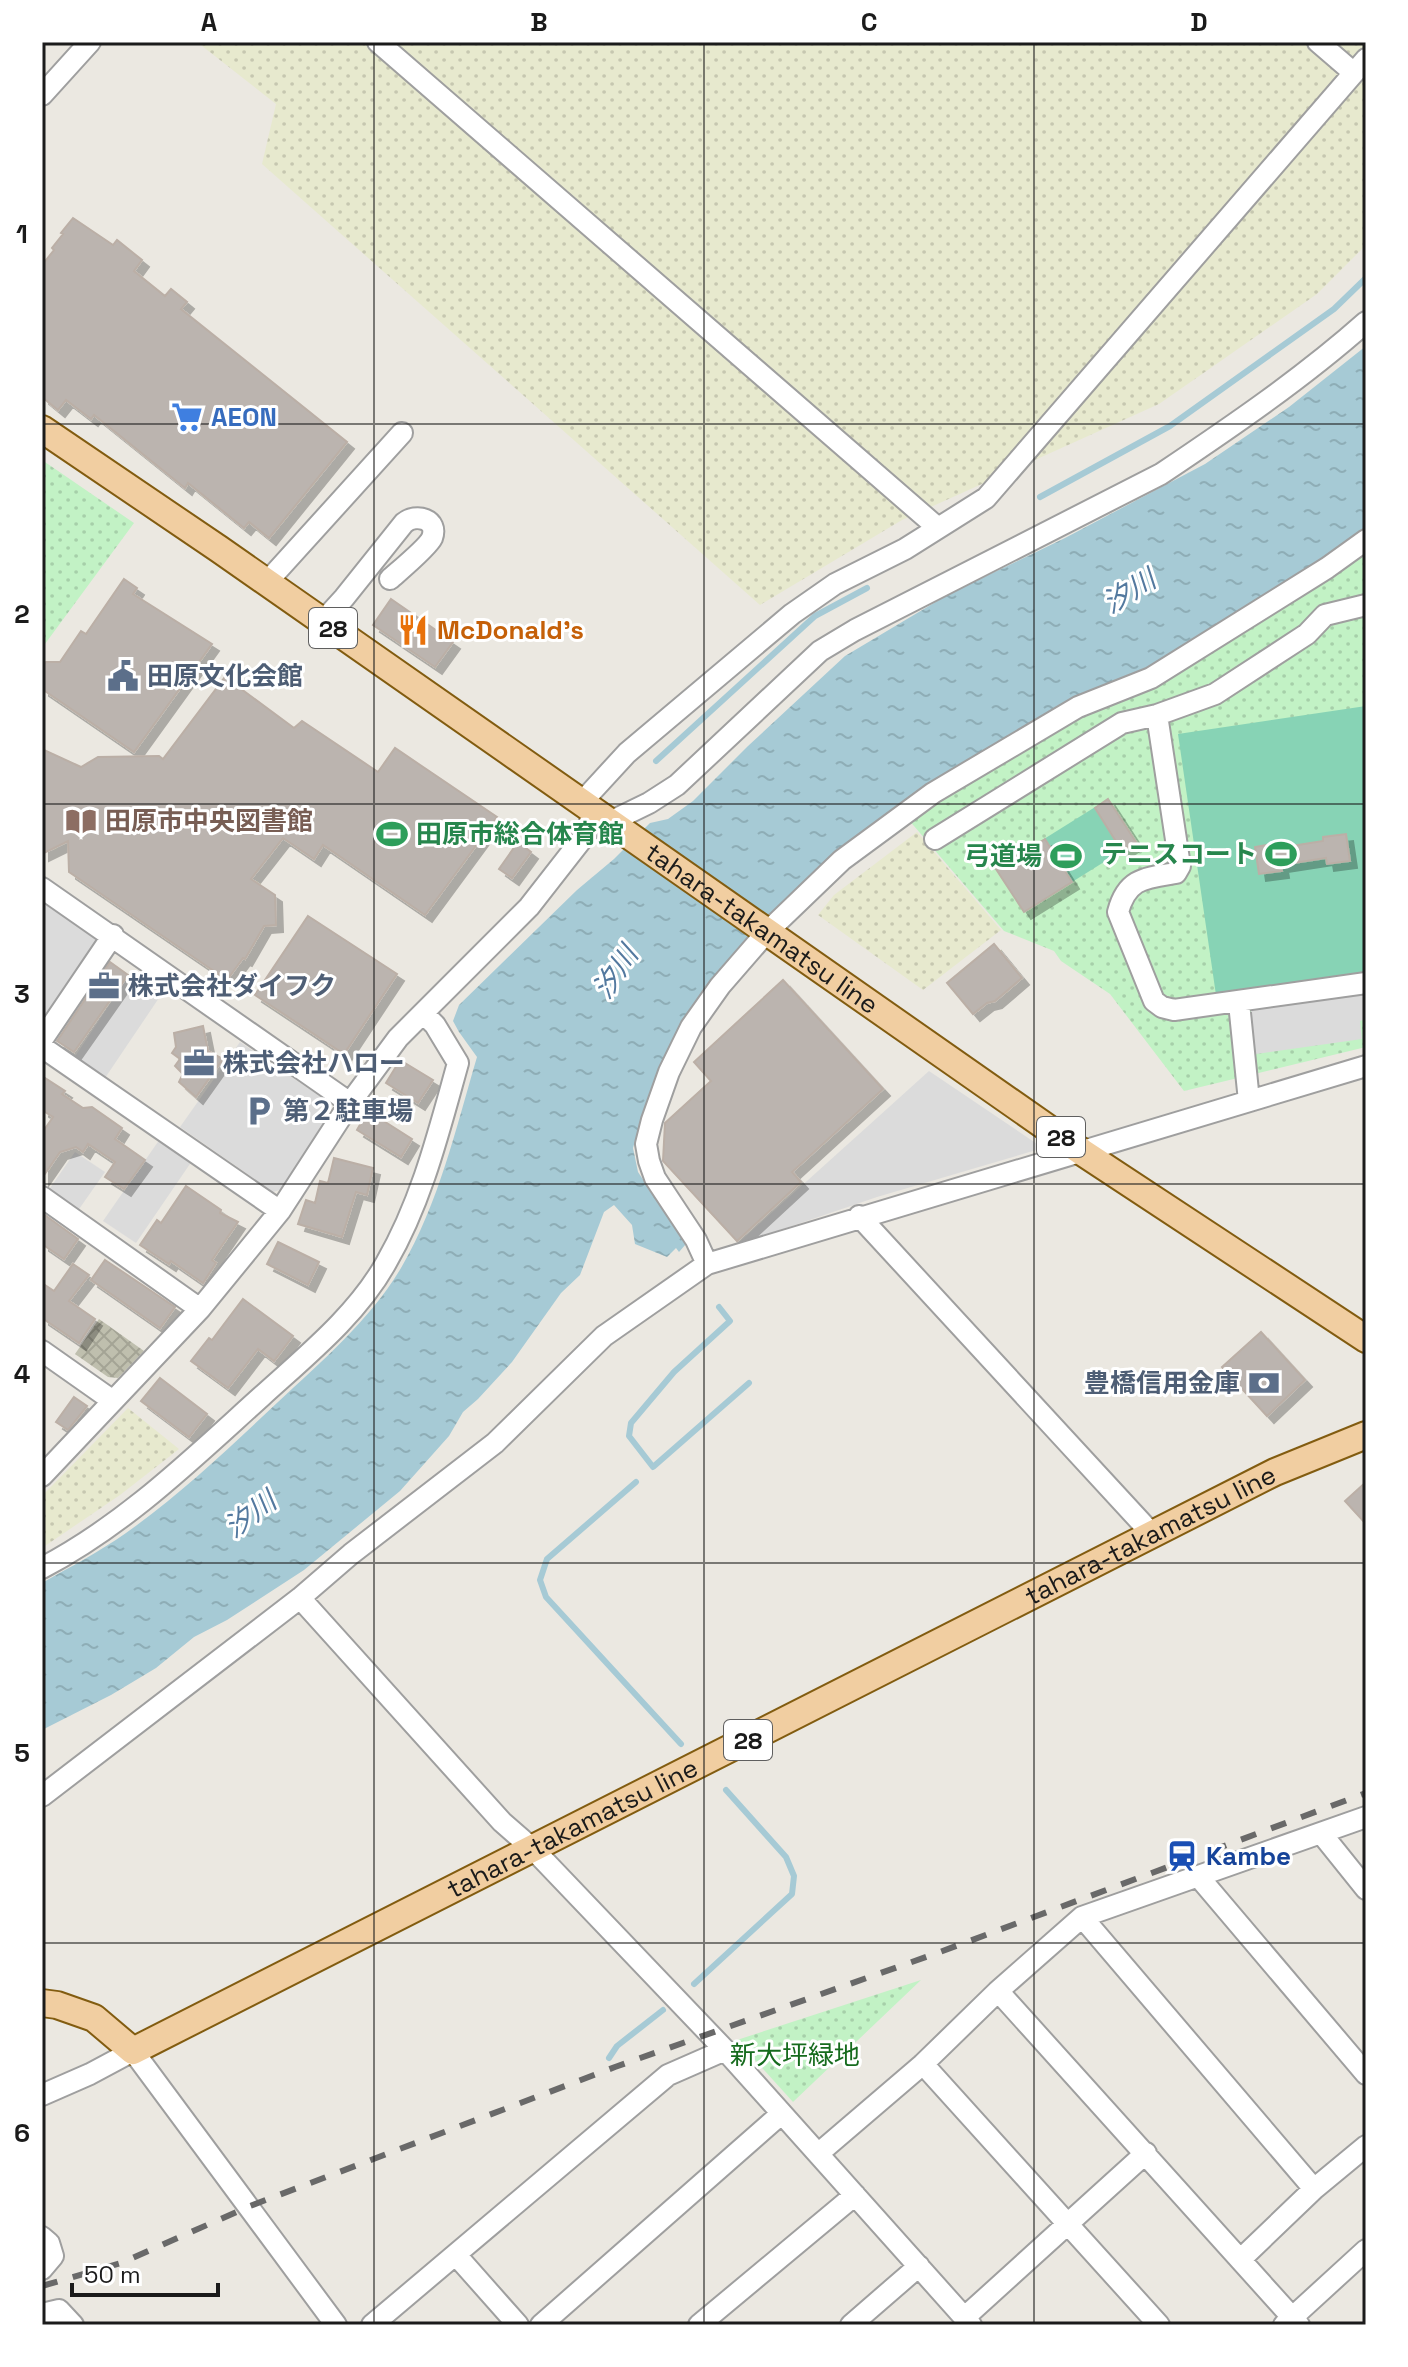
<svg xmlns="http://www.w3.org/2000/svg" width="1408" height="2367" viewBox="0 0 1408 2367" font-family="'Space Grotesk','Noto Sans JP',sans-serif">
<defs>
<pattern id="construction-cross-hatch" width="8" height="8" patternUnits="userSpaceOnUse" patternTransform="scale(2)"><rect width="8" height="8" fill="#bfbfae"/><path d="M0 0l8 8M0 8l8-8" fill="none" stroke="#a4a495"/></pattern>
<pattern id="farmland-dots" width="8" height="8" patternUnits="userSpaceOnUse" patternTransform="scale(2)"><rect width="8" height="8" fill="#e7e9ce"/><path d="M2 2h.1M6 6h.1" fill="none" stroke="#c6c7b0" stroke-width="1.8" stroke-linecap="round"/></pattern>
<pattern id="park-dots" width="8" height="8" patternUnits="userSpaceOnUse" patternTransform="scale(2)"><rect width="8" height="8" fill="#c2f2c5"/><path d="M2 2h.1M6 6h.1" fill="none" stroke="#a6cfa9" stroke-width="1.8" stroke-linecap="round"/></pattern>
<pattern id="water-ripples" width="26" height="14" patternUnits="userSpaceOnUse" patternTransform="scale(2)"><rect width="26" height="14" fill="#a6cad5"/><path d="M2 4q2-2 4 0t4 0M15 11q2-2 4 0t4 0" fill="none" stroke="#8eadb6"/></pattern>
<filter id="shadow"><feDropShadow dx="7" dy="7" stdDeviation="0" flood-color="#0004"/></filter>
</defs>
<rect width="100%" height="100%" fill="#ebe8e1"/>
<path fill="url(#construction-cross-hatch)" d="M99,1319L144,1351L118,1378L108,1377L75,1354Z"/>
<path fill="url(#farmland-dots)" d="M197,42H1366V245L1317,294L1159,404L902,520L760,605L262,164L276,104Z
M917,832L1001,930L923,990L818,915L834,895Z
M128,1408L179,1449L120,1495L42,1548V1496Z"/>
<path fill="url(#park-dots)" d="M42,460L134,523L42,648Z
M1366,549V1047L1184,1091L1110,994L1061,961L1054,951L1004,931L908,819L938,797Z
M921,1980L793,2102L737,2040Z"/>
<path fill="#87d3b5" d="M1366,706V973L1216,995L1178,734Z
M1108,799L1136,842L1024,912L996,869Z"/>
<path fill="#dbdbdb" d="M42,902L100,941L42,1027Z
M132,971L163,992L105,1078L74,1058Z
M1366,987V1019L1360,1021L1362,1039L1256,1054L1250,1014L1254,1003Z
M240,1042L327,1101L328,1120L283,1189L273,1192L180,1127Z
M929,1071L1043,1148L877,1197L736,1245Z
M162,1136L194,1158L136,1243L103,1221Z
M75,1152L105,1172L77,1212L48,1191Z"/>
<path fill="url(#water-ripples)" d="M1366,346V532L1325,562L827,864L668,1054L644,1109L633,1148L638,1172L686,1244L679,1252L676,1248L667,1257L635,1244L632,1225L614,1205L604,1212L580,1275L561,1293L512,1362L478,1399L463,1412L449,1436L400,1491L304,1570L227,1620L194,1637L156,1668L111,1695L42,1730V1583C70,1567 99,1552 126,1533C181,1494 229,1448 278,1402C322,1361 370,1320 401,1268C439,1203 456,1128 477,1057L459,1032L453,1021L459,1005L577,890L614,859L650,823L668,819L693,801L748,746L845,656L949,594L1065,538L1205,464L1289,407Z"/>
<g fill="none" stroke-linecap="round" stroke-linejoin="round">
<path stroke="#a6cad5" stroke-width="6" d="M1040,497L1170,426L1334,309L1366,278
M656,761L815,616L867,588
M719,1307L730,1321L674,1372L631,1423L629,1436L653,1467L749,1383
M636,1482L547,1559L540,1580L546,1597L681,1744
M694,1984L792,1894L794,1876L786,1857L726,1790
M609,2058L617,2046L663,2010"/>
</g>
<path fill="#bbb4af" stroke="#bbafa6" stroke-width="2" filter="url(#shadow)" d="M73,218L113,245L117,240L142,260L134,271L165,296L171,289L187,302L181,309L347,442L269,538L249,522L244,528L188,483L185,488L94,415L91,419L66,400L58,410L42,397V265L54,250L52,248L63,234L61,233Z
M124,579L137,588L133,594L212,644L134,752L42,689V667L46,662H60L81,631L86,634Z
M391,599L453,642L435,667L373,625Z
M225,677L294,728L302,721L378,772L395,748L497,817L425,915L323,845L314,859L283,838L251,879L275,895L276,925L264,926L245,959L243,958L227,980L69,872L68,841L42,854V749L81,767L98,757L159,756L163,759Z
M1108,799L1136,842L1122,851L1095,808Z
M1346,834L1350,861L1327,864L1326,858L1281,865L1282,871L1259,874L1255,847L1278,843L1279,848L1323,841V837Z
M1045,839L1072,882L1024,912L996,869Z
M518,842L531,852L512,878L499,869Z
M308,916L397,974L344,1054L255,995Z
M994,944L1022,978L995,1001L987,1003L973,1014L947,983Z
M110,962L128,975L74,1052L57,1041Z
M783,980L883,1089L792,1172L801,1182L737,1241L663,1161L665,1123L711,1081L694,1062Z
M203,1026L208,1051L223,1059L196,1097L179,1082L183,1074L175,1066L180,1059L172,1053L176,1047L174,1033Z
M400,1060L433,1080L418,1103L386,1083Z
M42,1076L65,1091L62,1094L83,1108L92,1107L122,1128L115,1139L145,1160L124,1189L105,1177L115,1162L88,1144L83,1152L76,1147L60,1152L42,1178V1133L53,1117L42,1110Z
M368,1111L412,1139L401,1157L357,1130Z
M334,1158L373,1168L367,1195L356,1192L342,1237L298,1224L306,1200L315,1203L320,1181L328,1183Z
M186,1186L221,1210L220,1213L238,1222L212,1260L216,1263L203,1283L171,1261L169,1264L140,1245L157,1220L161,1223Z
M42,1213L78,1239L64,1259L42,1244Z
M278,1242L319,1262L308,1285L267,1264Z
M105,1260L175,1307L160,1328L91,1280Z
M73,1264L89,1275L69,1301L95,1319L79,1343L42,1318V1283L54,1291Z
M243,1299L293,1336L274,1361L258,1349L228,1388L191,1361L209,1338L212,1340Z
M1261,1332L1305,1380L1267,1416L1222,1367Z
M160,1378L207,1414L189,1437L141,1401Z
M74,1397L87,1406L68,1430L56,1422Z
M1366,1482V1524L1345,1501Z"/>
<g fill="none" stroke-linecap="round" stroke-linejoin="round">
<defs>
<path id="minor" d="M378,42L938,528
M1318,42L1354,73
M42,95L90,42
M267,582L402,433
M323,621L344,598L404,523C416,513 439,519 432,538C428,547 399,571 390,579
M1157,715L1180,866L1176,873C1145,878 1127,878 1118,912L1154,1001L1162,1007L1174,1010L1366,983
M582,802L627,753L792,614L835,584L905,549L986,498L1366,59
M610,822L649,803L677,785L820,651L855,630L1161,474C1231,427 1303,378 1366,322
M935,839L1122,723L1157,715L1215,694L1307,634L1325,615L1366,605
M42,888L350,1103
M1239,1003L1249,1101
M42,1040L113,935
M42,1047L280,1211
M42,1197L200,1309
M859,1216L1152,1534
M707,1264L696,1240L655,1178L649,1161L646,1144L652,1120L669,1072L691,1027L720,986L766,933L842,860L933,793L1078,707L1151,678L1327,568L1366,540
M42,1351L113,1401
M42,1476L200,1309L280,1211L350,1103L398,1038L529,907L586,834L594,810
M42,1568C126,1524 192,1459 262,1396C306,1356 357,1315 386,1263C422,1201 439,1131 458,1063L435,1025L424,1014
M300,1598L502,1822L533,1849L725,2050L971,2325
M42,1796L300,1598L351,1554L495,1443L604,1336L707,1264L1366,1066
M1321,1833L1366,1889
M1198,1876L1366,2074
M1082,1917L1314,2189
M998,1991L1299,2325
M923,2064L1159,2325
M42,2095L90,2074L133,2051L336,2325
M819,2153L923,2064L998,1991L1082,1917L1366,1817
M42,2237L49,2243L53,2256L42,2269
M456,2255L518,2325
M1241,2259L1314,2189L1366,2146
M42,2314L59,2310L73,2325
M965,2317L1146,2153
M372,2325L668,2075L725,2050
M541,2325L781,2114
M699,2325L855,2195
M851,2325L919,2266
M1284,2325L1366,2250"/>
<g id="major">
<path id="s1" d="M42,429L219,549L1082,1152L1366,1339"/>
<path id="s2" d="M42,2003L57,2005L94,2018L133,2051L1275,1472L1366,1435"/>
</g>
</defs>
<use href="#minor" stroke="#9f9f9f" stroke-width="24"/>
<use href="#major" stroke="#825c10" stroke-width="30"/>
<use href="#minor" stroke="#fff" stroke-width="20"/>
<use href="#major" stroke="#f1cea1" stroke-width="26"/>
<path stroke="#696969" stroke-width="6" stroke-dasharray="16 16" stroke-linecap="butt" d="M42,2286L121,2263L250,2206L615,2067L940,1952L1366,1793"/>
</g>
<path fill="none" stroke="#1b1b1b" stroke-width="2" stroke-opacity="0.55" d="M374,42V2325M704,42V2325M1034,42V2325M42,424H1366M42,804H1366M42,1184H1366M42,1563H1366M42,1943H1366"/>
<defs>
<symbol id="supermarket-bare" viewBox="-9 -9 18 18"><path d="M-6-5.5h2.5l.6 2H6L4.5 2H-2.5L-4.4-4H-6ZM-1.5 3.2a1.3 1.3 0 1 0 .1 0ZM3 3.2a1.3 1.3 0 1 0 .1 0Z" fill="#3f7fe0" stroke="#fff" stroke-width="2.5" paint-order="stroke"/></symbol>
<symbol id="restaurant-bare" viewBox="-9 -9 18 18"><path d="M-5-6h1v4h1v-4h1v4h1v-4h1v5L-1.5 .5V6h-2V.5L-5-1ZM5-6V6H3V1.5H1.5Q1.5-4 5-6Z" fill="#e8710a" stroke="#fff" stroke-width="2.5" paint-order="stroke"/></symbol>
<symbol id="civic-bare" viewBox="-9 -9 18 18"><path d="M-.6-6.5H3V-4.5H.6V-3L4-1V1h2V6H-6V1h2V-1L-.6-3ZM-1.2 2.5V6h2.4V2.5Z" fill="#5c6f8a" stroke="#fff" stroke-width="2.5" paint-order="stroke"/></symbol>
<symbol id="library-bare" viewBox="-9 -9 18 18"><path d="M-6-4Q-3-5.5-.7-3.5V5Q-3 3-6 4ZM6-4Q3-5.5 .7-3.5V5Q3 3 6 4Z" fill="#8d6e63" stroke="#fff" stroke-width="2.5" paint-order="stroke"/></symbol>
<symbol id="stadium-bare" viewBox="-9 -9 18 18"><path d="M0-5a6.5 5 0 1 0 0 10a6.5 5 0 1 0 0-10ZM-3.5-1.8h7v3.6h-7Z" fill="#2e9e5b" stroke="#fff" stroke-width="2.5" paint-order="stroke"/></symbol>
<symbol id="office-bare" viewBox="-9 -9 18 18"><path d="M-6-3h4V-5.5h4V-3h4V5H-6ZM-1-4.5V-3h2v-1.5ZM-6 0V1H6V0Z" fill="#5c6f8a" stroke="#fff" stroke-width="2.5" paint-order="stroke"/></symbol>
<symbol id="parking-bare" viewBox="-9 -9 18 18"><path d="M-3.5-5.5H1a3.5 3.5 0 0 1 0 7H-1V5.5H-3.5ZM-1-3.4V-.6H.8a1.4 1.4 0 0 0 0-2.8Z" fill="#5c6f8a" stroke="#fff" stroke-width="2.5" paint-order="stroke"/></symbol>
<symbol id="bank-bare" viewBox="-9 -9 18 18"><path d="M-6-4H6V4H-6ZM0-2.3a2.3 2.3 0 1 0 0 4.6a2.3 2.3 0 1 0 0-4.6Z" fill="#5c6f8a" stroke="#fff" stroke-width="2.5" paint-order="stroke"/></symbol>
<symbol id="station-bare" viewBox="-9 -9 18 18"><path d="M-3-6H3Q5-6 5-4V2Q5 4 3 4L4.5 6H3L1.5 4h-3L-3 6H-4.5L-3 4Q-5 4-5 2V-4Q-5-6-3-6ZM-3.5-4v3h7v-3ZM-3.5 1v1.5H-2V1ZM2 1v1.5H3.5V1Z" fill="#1a4fb4" stroke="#fff" stroke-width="2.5" paint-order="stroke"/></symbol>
</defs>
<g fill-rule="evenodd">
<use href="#supermarket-bare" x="165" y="395" width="44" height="44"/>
<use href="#restaurant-bare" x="391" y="608" width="44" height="44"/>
<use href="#civic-bare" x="101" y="654" width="44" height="44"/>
<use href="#library-bare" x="59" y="799" width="44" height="44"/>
<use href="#stadium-bare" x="370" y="812" width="44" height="44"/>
<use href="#stadium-bare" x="1259" y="832" width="44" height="44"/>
<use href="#stadium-bare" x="1044" y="834" width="44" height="44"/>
<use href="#office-bare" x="82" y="964" width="44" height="44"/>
<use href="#office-bare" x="177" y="1041" width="44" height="44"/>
<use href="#parking-bare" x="237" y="1089" width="44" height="44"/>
<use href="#bank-bare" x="1242" y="1361" width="44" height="44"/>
<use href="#station-bare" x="1160" y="1834" width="44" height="44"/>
</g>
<g text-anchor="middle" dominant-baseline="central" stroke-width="6" stroke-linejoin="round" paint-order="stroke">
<g fill="#fff" stroke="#5f5f5f" stroke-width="2">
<rect x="309" y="608" width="48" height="40" rx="6"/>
<rect x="1037" y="1117" width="48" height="40" rx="6"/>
<rect x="724" y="1720" width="48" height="40" rx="6"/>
</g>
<g font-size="24" font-weight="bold" fill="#1b1b1b">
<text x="333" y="628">28</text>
<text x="1061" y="1137">28</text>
<text x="748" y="1740">28</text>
</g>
<g font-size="26" font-weight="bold" fill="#366cbe" stroke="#fff" text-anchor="start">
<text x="211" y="417">AEON</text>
</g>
<g font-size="26" font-weight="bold" fill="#c56008" stroke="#fff" text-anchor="start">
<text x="437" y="630">McDonald's</text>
</g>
<g font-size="26" font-weight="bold" fill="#4e5e75" stroke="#fff" text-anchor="start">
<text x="147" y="676">田原文化会館</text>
<text x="128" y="986">株式会社ダイフク</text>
<text x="223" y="1063">株式会社ハロー</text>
<text x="283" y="1111">第２駐車場</text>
<text x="1240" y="1383" text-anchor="end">豊橋信用金庫</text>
</g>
<g font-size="26" font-weight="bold" fill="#785e54" stroke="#fff" text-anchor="start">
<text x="105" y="821">田原市中央図書館</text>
</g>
<g font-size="26" font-weight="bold" fill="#27864d" stroke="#fff" text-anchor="end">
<text x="416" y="834" text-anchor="start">田原市総合体育館</text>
<text x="1257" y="854">テニスコート</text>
<text x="1042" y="856">弓道場</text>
</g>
<g font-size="26" fill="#1b1b1b" stroke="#fff">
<text stroke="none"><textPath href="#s1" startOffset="876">tahara-takamatsu line</textPath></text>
<text stroke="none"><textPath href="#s2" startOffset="1246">tahara-takamatsu line</textPath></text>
<text stroke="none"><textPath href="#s2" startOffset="598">tahara-takamatsu line</textPath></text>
</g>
<g font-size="26" font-weight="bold" fill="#164399" stroke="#fff" text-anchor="start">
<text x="1206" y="1856">Kambe</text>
</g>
<g font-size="26" fill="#166b1d" stroke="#fff">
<text x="795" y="2055">新大坪緑地</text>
</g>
<g font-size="28" font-style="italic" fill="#53799f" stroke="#fff">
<text transform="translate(1129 591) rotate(-32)">汐川</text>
<text transform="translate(615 972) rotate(-56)">汐川</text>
<text transform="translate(250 1514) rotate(-37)">汐川</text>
</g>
</g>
<rect width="1408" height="2367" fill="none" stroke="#ffffff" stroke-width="88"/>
<path d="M72 2283v12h146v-12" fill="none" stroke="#1b1b1b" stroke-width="4"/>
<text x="84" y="2283" font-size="24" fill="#1b1b1b" stroke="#ffffff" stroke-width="6" paint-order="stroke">50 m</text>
<rect x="44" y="44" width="1320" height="2279" fill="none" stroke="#1b1b1b" stroke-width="3"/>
<g font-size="26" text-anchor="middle" font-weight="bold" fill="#1b1b1b">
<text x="209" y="31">A</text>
<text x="539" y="31">B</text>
<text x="869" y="31">C</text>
<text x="1199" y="31">D</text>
<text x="22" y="243">1</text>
<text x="22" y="623">2</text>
<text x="22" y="1003">3</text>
<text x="22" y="1383">4</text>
<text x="22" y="1762">5</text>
<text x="22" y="2142">6</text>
</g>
</svg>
